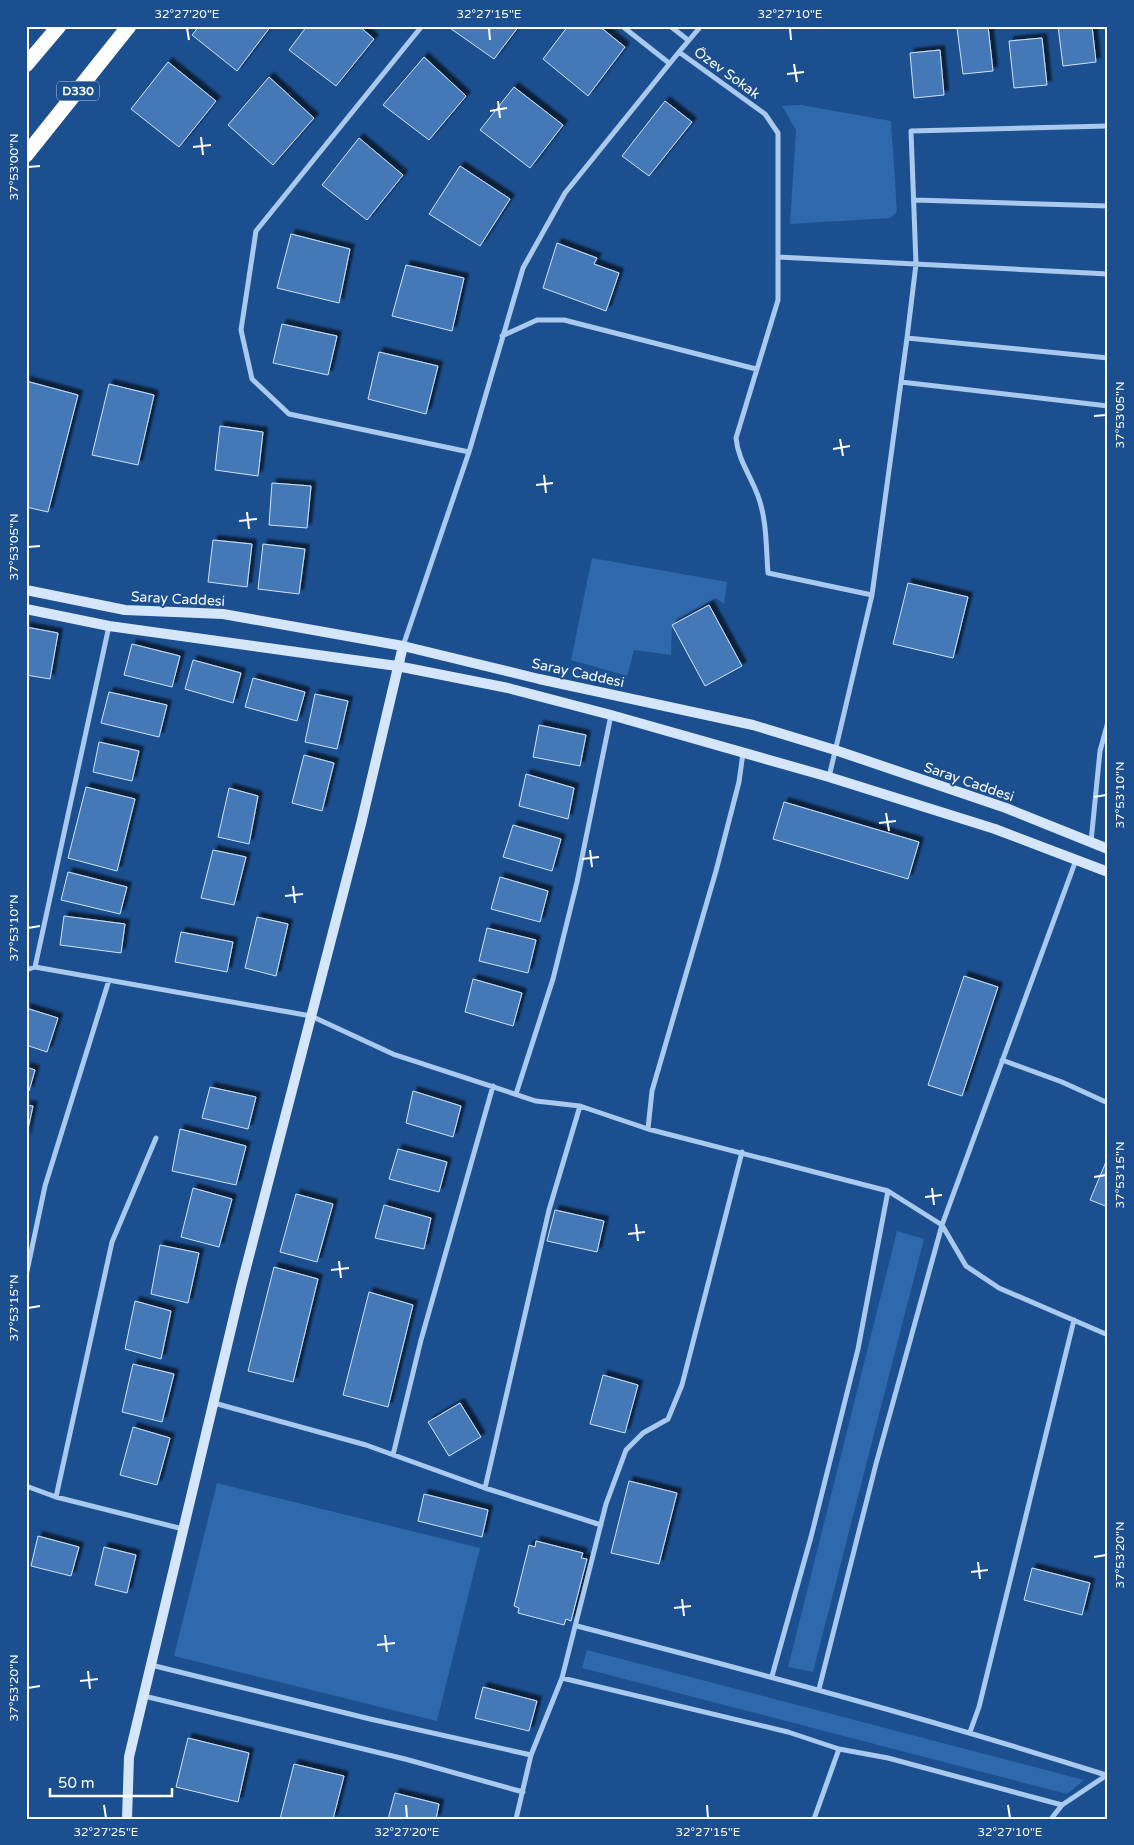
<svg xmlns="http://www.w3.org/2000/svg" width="1134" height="1845" viewBox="0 0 1134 1845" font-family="'Varela Round',sans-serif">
<defs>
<filter id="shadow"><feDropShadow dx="4.5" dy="-4.5" stdDeviation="1" flood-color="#0009"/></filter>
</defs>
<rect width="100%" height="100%" fill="#1b4f8f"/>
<path fill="#2e69ad" d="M801,105L891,121L897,212L890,218L790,224L796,130L782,106Z
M592,558L727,582L724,604L716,598L672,625L671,655L634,650L627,676L571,660Z
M897,1231L924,1239L813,1672L788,1667Z
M217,1483L480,1548L437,1721L174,1656Z
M587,1650L1084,1780L1067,1794L582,1668Z"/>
<path fill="#4478b7" stroke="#cfe3fa" filter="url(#shadow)" d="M199,26H271L237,71L192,35Z
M307,26H359L374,39L336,86L289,50Z
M447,26H519L494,59Z
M568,26H599L625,47L588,96L543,59Z
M988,26L993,71L963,74L957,28Z
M1058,26H1092L1096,62L1063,66Z
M1042,38L1047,85L1014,88L1009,41Z
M940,50L944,95L914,98L910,53Z
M424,57L466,96L429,140L383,105Z
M168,62L216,101L179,147L131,109Z
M269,77L314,118L273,165L228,125Z
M514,87L563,125L530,168L480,130Z
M665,101L692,122L649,176L622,156Z
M359,138L403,175L367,220L322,185Z
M460,166L510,199L480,246L429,214Z
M291,234L350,249L339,303L277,288Z
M557,243L597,258L594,264L619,273L606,311L543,288Z
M406,265L464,278L452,331L392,316Z
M282,324L337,336L328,375L273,363Z
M379,352L438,366L426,414L368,399Z
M26,381L78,395L48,512L26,507Z
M109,384L154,395L138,465L92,455Z
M220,426L263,432L258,476L215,470Z
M272,483L311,486L307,528L269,525Z
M213,540L252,544L247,587L208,582Z
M263,544L305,549L299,594L258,589Z
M908,583L968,597L953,658L893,644Z
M709,605L742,666L705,686L672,625Z
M26,627L58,633L50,679L26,675Z
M132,644L180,656L172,687L124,675Z
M193,660L241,673L233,703L185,689Z
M253,678L305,692L297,721L245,707Z
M109,692L167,705L159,737L101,723Z
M315,694L348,701L337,749L305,742Z
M539,725L586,735L580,766L533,757Z
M99,742L139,751L132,781L93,772Z
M304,755L334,763L322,811L292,803Z
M526,774L574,788L568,819L519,806Z
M86,787L135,799L117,871L68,858Z
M229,788L258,796L249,844L218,837Z
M784,802L919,842L908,879L773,839Z
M513,825L561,839L552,871L503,857Z
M213,850L246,857L234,905L201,898Z
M68,872L127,887L120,914L61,900Z
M500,877L548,891L540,922L491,909Z
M64,916L125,924L121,953L60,945Z
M257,917L288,924L276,976L245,968Z
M487,928L536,940L528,973L479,961Z
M181,932L233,942L227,972L175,962Z
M964,976L998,987L962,1096L928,1085Z
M473,979L522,993L513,1026L465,1012Z
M26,1008L58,1018L47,1052L26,1045Z
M26,1067L35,1070L29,1091L26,1090Z
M210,1087L256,1097L248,1129L202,1118Z
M413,1091L461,1106L453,1137L406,1123Z
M26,1105L33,1106L26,1138Z
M180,1129L246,1146L236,1185L172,1171Z
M398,1149L447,1162L439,1192L389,1179Z
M1108,1157V1207L1090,1200Z
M193,1188L232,1199L219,1247L181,1237Z
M296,1194L333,1204L317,1262L280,1252Z
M384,1205L431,1218L424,1249L375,1238Z
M555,1210L604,1221L597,1252L547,1241Z
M160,1245L199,1253L188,1303L151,1294Z
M274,1267L318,1279L293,1382L248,1371Z
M369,1292L413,1305L388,1407L343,1395Z
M135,1301L171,1311L161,1359L125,1349Z
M133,1364L174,1374L162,1422L122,1412Z
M603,1375L638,1385L625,1433L590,1424Z
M460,1403L481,1437L449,1456L428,1422Z
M133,1427L170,1438L157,1485L120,1475Z
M629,1481L677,1493L659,1564L611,1553Z
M424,1494L488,1510L482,1537L418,1521Z
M38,1536L79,1547L71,1576L31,1566Z
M536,1541L583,1553L581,1558L587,1559L571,1621L566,1619L564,1625L518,1613L519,1608L514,1606L529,1545L535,1547Z
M104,1547L136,1555L127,1593L95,1585Z
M1032,1568L1090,1583L1082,1615L1024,1600Z
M483,1687L537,1701L529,1731L475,1718Z
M188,1738L249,1753L238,1802L176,1787Z
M294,1764L344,1776L333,1819H280Z
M395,1793L439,1804L436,1819H388Z"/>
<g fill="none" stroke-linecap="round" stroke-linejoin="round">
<path stroke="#a9c9ee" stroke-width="5" d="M422,26L256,231L241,330L252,379L289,414L469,452
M622,26L669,63
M670,26L688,40
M701,26L679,52L765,114L778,133V257L1108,274
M915,200L1108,206
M778,257V300L736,438C738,460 751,476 758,496C767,520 766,548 768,573L872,595
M502,336L537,320H564L756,369
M907,338L1108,358
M901,382L1108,406
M403,646L469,452L523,268L565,193L679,52
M829,777L872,595L907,338L916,264L911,131L1108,126
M1091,842L1100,751L1108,722
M35,967L109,626
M26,970L35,967L311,1016L393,1054L536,1101L580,1106L648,1129L888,1191L942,1225L966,1266L999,1288L1108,1335
M1002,1060L1062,1082L1108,1103
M516,1094L553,979L577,882L611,715
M648,1129L652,1091L716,871L739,782L743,753
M26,1276L45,1186L109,980
M214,1403L366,1445L485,1488L601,1525
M393,1455L421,1340L493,1086
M26,1486L56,1497L183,1529
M485,1488L549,1210L580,1106
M56,1497L112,1242L156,1138
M577,1626C754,1672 931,1719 1106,1775
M151,1665L370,1719L531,1755
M772,1676L811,1537L858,1349L888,1191
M562,1678L788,1732L839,1749L888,1758L1062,1805
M819,1689L876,1464L942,1225L1076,860
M144,1696L405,1759L523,1792
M970,1732L979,1707L1074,1320
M516,1819L531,1755L562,1678L606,1504L626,1450L643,1433L668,1419L682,1385L742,1152
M814,1819L839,1749
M1051,1819L1062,1805L1107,1775"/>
<path stroke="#d6e6fa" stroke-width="10" d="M26,590L125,610L223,614L403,646L539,679L753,725L835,750L1006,808L1108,849
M26,609L109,626L397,666L508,688L611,715L829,777L995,829L1108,872
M127,1819L129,1757L241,1287L361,824L403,646"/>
<path stroke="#fff" stroke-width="15" d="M26,65L59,26
M26,155L129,26"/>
</g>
<path fill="none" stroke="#fff" stroke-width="2" d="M187,28L189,40M489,28L490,40M790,28L791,40M794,64L797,82M787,74L804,72M498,101L500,118M490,111L507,108M201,137L203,155M193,147L211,145M28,167L40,166M1094,416L1106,415M840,439L843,456M833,449L850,446M544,475L546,493M536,485L553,483M247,512L249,529M239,521L257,519M28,547L40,546M1094,797L1106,795M886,813L889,831M879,823L896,821M590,850L592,867M582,859L599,857M293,886L295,903M285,896L303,894M28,928L40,926M1094,1177L1106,1175M932,1188L934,1205M925,1197L942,1195M636,1224L638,1241M628,1234L645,1232M339,1261L341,1278M331,1270L349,1268M28,1308L40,1306M1094,1557L1106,1555M978,1562L980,1579M971,1572L988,1570M682,1599L684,1616M674,1608L691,1606M385,1635L387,1652M377,1645L395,1643M88,1671L90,1689M80,1681L98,1679M28,1688L40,1686M104,1805L106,1818M406,1805L407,1818M707,1805L708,1818M1008,1805L1010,1818"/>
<g text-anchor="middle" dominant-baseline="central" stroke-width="4" stroke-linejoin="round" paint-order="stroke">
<rect fill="#1b4f8f" stroke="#bbcadd" stroke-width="1" x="57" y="81.5" width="42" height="19" rx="4"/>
<g font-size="12" font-weight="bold" fill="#fff">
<text x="78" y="91">D330</text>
</g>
<g font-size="14" fill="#fff" stroke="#1b4f8f">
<text transform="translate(727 73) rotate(36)">Özev Sokak</text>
<text transform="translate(178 599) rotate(3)">Saray Caddesi</text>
<text transform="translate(578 673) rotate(12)">Saray Caddesi</text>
<text transform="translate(969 782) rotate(19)">Saray Caddesi</text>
</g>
</g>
<rect width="1134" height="1845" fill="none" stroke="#1b4f8f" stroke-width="55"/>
<path d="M50 1788v8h122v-8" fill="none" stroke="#ffffff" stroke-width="2.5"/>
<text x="58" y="1788" font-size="15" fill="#ffffff" stroke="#1b4f8f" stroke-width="4" paint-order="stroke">50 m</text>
<rect x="28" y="28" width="1078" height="1790" fill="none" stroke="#fff" stroke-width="2"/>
<g font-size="12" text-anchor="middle" fill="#fff">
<text x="187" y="18">32°27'20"E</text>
<text x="489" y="18">32°27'15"E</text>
<text x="790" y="18">32°27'10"E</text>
<text transform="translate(14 167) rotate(-90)" y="4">37°53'00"N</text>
<text transform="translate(1120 415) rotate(-90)" y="4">37°53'05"N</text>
<text transform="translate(14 547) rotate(-90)" y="4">37°53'05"N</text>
<text transform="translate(1120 795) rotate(-90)" y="4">37°53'10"N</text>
<text transform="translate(14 928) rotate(-90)" y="4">37°53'10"N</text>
<text transform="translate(1120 1175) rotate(-90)" y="4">37°53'15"N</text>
<text transform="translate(14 1308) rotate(-90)" y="4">37°53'15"N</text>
<text transform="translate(1120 1555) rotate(-90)" y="4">37°53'20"N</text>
<text transform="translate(14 1688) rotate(-90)" y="4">37°53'20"N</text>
<text x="106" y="1836">32°27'25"E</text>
<text x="407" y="1836">32°27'20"E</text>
<text x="708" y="1836">32°27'15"E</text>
<text x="1010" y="1836">32°27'10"E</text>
</g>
</svg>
